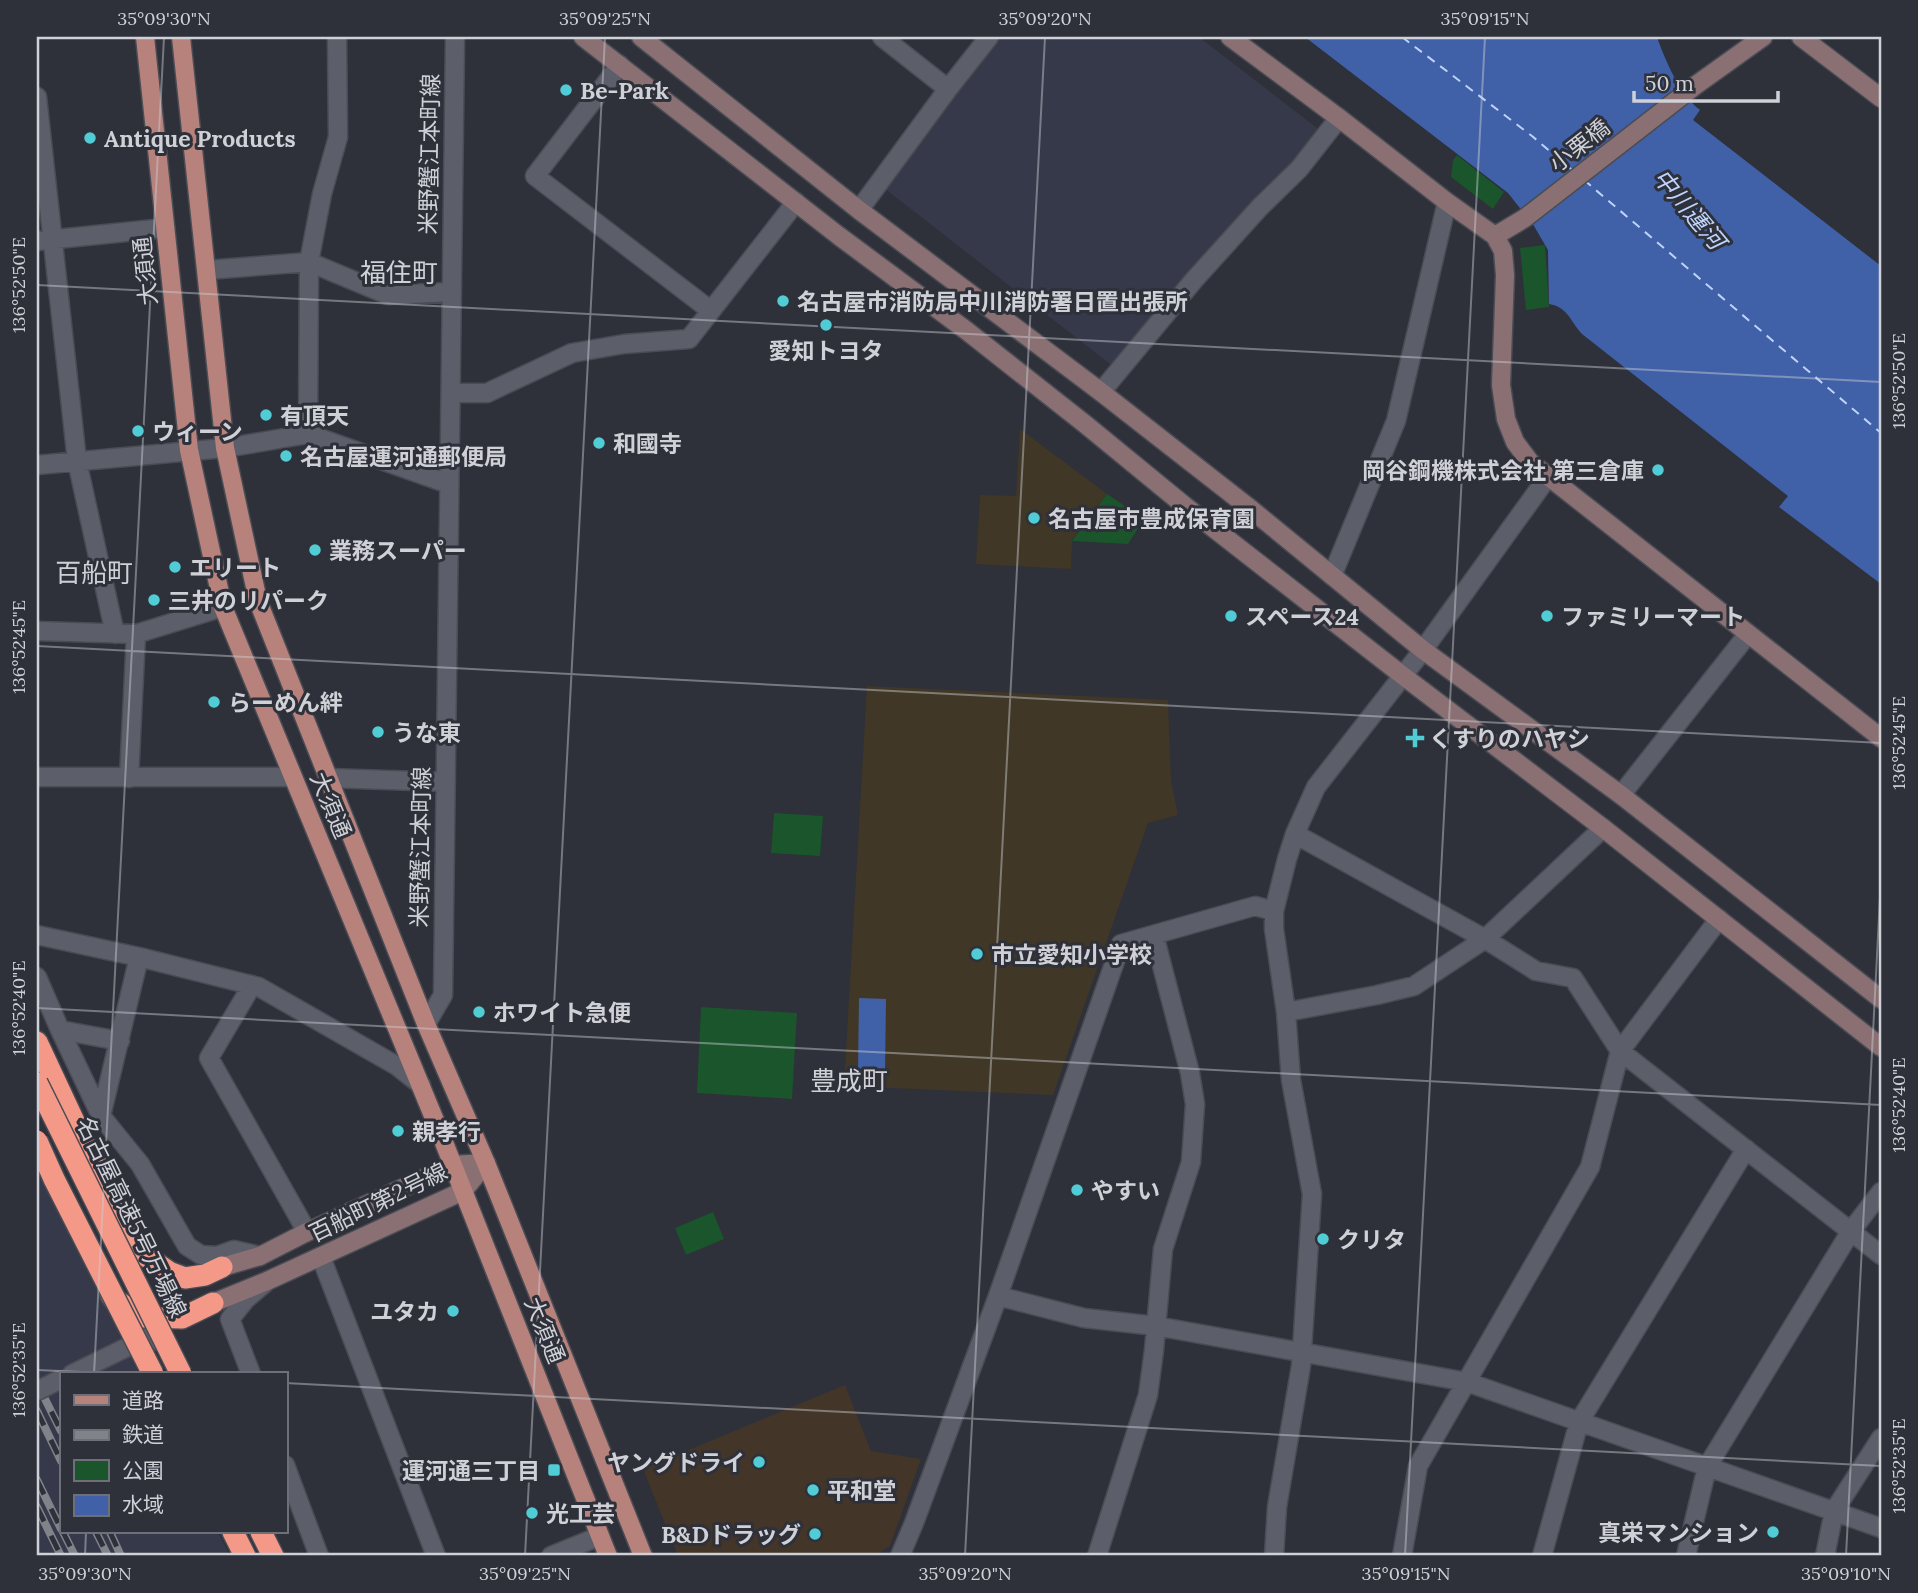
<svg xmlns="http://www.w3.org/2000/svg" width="1918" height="1593" viewBox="0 0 1918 1593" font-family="Lora,'Noto Sans JP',serif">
<rect width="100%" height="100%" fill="#2e303a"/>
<path fill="#443529" d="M845,1385L871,1451L921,1459L890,1546L874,1556H678L643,1469Z"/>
<path fill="#363949" d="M997,37H1199L1321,131L1115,368L884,188Z
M37,1169L139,1374H61V1532H218L230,1556H37Z"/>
<path fill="#403726" d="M1020,429L1107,494L1072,540L1071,569L976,564L980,495L1016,496Z
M867,686L1168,700L1171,781L1178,815L1148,823L1053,1095L844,1086Z"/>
<path fill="#1a552c" d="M1457,155L1504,192L1493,209L1451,177L1453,160Z
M1545,245L1549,307L1526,310L1520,248Z
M1107,494L1144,519L1128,544L1072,541Z
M774,813L823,816L820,856L771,853Z
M701,1007L797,1013L792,1099L697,1093Z
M713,1212L724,1239L686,1255L675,1228Z"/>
<path fill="#4061a7" d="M1305,37H1657C1665,60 1680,95 1700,110L1693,120L1881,266V584L1779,507L1788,496L1582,334C1570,321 1568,307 1549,304L1548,250L1534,226L1508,193Z
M859,998L886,999L885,1072L858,1071Z"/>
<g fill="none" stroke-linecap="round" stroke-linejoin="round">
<path stroke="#bed2fa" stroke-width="2" stroke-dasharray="9 7" stroke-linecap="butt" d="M1402,37L1532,136L1572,170
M1584,180L1881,433"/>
<defs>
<path id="street" d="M882,37L948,89
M620,65L535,176L710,310
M37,97L77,461L115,634
M859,210L948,89L989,37
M37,241L165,228
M207,270L309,262L388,295L452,292
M1101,392L1194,280L1260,207L1299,169L1339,118
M451,393H487L572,353L624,344L689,339L796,202
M308,434L309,262L322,194L338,137L337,37
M37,465L225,448L308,434L449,484
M1332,576L1396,421L1447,202
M37,631L136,634L223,607
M37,777H293
M129,778L136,634
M328,778L446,782
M1621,795L1748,634
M1295,834L1485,939L1536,971L1573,978L1620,1051L1881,1255
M37,935L139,957L259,987L397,1066L421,1085
M37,977L60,1030L101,1116L140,1164L187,1246L201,1255L217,1256L234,1250L260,1256
M252,985L209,1058L307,1232
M1286,1012L1377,995L1414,986L1485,939L1603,828
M426,1024L443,995L455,37
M60,1030L120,1041
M101,1116L139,957
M321,1257L436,1556
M998,1296L1084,1318L1156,1326L1467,1382L1881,1528
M72,1374L148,1337L158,1341
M251,1374L230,1319L246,1299L265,1283
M285,1465L319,1556
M551,1556L600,1536
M900,1556L914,1523L998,1296L1121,944L1255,906L1274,911
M1097,1556L1148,1395L1154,1350L1163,1249L1191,1162L1195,1104L1190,1073L1154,935
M1274,1556L1277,1507L1301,1366L1312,1194L1291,1080L1286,1012L1274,929V911L1287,859L1295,834L1316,787L1423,650L1547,478
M1402,1556L1418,1466L1590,1167L1620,1051L1719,919
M1542,1556L1579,1422L1746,1149
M1686,1556L1707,1467L1851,1231L1881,1192
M1825,1556L1834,1511L1881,1438"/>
<path id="secondary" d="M583,37L839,236L967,331L1085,424L1185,506L1402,675L1603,828L1881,1047
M641,37L859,210L1101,392L1247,506L1423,650L1621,795L1881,999
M1230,37L1339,118L1447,202L1495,236L1503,251L1505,275L1501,385L1506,419L1515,442L1530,462L1881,738
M1801,37L1881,98
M1495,236L1525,218L1696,85L1763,37
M222,1267L260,1256L307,1232L453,1165L486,1163
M213,1303L267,1281L463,1191L486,1163"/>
<path id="primary" d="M145,37L189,450L223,607L441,1135L608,1556
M181,37L225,448L258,601L426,1024L486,1163L643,1556"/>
<path id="highway" d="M37,1042L93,1162L140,1252L169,1272L185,1278L205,1275L222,1267
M111,1295L114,1299L142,1317L182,1318L213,1303
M233,1532L245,1556
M261,1532L273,1556"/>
</defs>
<use href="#street" stroke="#4a4c54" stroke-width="21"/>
<use href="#secondary" stroke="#4a4c54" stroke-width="21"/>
<use href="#primary" stroke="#4a4c54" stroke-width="21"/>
<use href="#highway" stroke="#4a4c54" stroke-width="24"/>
<use href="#street" stroke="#5c5f6a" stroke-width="18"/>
<use href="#secondary" stroke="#8a7073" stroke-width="18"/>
<use href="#primary" stroke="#b7817c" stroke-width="18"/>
<use href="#highway" stroke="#f49888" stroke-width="21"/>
<defs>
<path id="rail" d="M37,1383L61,1431
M37,1411L61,1461
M37,1480L61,1529
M37,1507L61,1556
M63,1532L75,1556
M96,1532L108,1556
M110,1532L121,1556"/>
</defs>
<use href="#rail" stroke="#81838b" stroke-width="8"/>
<use href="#rail" stroke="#2e303a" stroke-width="5" stroke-dasharray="16" stroke-linecap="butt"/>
<defs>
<path id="street-bridge" d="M37,1391L61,1379"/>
<path id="highway-bridge" d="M37,1083L181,1374
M37,1141L54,1179L153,1374"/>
</defs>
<use href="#street-bridge" stroke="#4a4c54" stroke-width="21" stroke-linecap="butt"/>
<use href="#highway-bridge" stroke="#4a4c54" stroke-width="24" stroke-linecap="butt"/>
<use href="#street-bridge" stroke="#5c5f6a" stroke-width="18"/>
<use href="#highway-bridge" stroke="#f49888" stroke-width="21"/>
</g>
<path fill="none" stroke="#cfd1d7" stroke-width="2" stroke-opacity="0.45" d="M37,285L1881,382M37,646L1881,743M37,1008L1881,1105M37,1370L127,1374M94,1374L164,37M285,1383L1881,1466M85,1556L86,1532M525,1556L605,37M965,1556L1045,37M1405,1556L1485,37M1846,1556L1881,878"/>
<g fill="#51ccd5" stroke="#2e303a" stroke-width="2.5">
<circle cx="566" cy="90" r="7"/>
<circle cx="90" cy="138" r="7"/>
<circle cx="783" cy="301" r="7"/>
<circle cx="826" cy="325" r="7"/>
<circle cx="266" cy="415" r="7"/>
<circle cx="138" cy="431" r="7"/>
<circle cx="599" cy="443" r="7"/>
<circle cx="286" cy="456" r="7"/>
<circle cx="1658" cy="470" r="7"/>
<circle cx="1034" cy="518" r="7"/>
<circle cx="315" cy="550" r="7"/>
<circle cx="175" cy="567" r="7"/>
<circle cx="154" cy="600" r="7"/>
<circle cx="1231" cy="616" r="7"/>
<circle cx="1547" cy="616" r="7"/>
<circle cx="214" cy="702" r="7"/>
<circle cx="378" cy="732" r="7"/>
<path d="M1411.5 727.5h7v7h7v7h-7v7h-7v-7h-7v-7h7z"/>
<circle cx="977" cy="954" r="7"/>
<circle cx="479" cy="1012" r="7"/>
<circle cx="398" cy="1131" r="7"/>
<circle cx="1077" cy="1190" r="7"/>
<circle cx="1323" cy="1239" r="7"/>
<circle cx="453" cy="1311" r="7"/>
<circle cx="759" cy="1462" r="7"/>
<rect x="547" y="1463" width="14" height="14" rx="3.5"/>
<circle cx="813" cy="1490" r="7"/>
<circle cx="532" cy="1513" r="7"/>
<circle cx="1773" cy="1532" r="7"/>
<circle cx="815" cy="1534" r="7"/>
</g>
<g text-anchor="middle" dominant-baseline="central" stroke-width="6" stroke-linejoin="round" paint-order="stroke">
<g font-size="23" font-weight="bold" fill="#cfd1d7" stroke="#2e303a" text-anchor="start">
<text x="580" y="90">Be-Park</text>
<text x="104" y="138">Antique Products</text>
<text x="797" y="301">名古屋市消防局中川消防署日置出張所</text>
<text x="826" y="350" text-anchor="middle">愛知トヨタ</text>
<text x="280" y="415">有頂天</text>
<text x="152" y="431">ウィーン</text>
<text x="613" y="443">和國寺</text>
<text x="300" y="456">名古屋運河通郵便局</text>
<text x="1644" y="470" text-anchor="end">岡谷鋼機株式会社 第三倉庫</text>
<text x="1048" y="518">名古屋市豊成保育園</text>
<text x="329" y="550">業務スーパー</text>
<text x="189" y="567">エリート</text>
<text x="168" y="600">三井のリパーク</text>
<text x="1245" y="616">スペース24</text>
<text x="1561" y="616">ファミリーマート</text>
<text x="228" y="702">らーめん絆</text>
<text x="392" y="732">うな東</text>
<text x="1429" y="738">くすりのハヤシ</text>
<text x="991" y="954">市立愛知小学校</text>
<text x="493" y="1012">ホワイト急便</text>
<text x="412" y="1131">親孝行</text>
<text x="1091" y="1190">やすい</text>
<text x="1337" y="1239">クリタ</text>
<text x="439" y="1311" text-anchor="end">ユタカ</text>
<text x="745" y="1462" text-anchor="end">ヤングドライ</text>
<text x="540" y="1470" text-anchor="end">運河通三丁目</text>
<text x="827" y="1490">平和堂</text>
<text x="546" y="1513">光工芸</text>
<text x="1759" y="1532" text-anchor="end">真栄マンション</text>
<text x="801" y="1534" text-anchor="end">B&amp;Dドラッグ</text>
</g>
<g font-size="23" fill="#cfd1d7" stroke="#2e303a">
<text transform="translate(1579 145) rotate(-38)">小栗橋</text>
<text transform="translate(429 154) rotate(-89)">米野蟹江本町線</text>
<text transform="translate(145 271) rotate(-96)">大須通</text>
<text transform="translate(331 805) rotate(67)">大須通</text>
<text transform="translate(420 847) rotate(-89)">米野蟹江本町線</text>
<text transform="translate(378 1202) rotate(-26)">百船町第2号線</text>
<text transform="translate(132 1217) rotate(64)">名古屋高速5号万場線</text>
<text transform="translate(545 1330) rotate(68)">大須通</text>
</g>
<g font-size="24" font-style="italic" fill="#bed2fa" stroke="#2e303a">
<text transform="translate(1689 209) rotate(50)">中川運河</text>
</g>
<g font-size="26" fill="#cfd1d7" stroke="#2e303a">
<text x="399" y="272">福住町</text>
<text x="94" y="572">百船町</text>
<text x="849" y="1080">豊成町</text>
</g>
</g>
<rect width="1918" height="1593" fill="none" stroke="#2e303a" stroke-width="77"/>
<rect x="60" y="1372" width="228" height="161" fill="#2e303a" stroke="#6e7079" stroke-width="2"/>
<rect x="74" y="1395" width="35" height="10" fill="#b7817c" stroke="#6e7079" stroke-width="2"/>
<text x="122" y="1408" font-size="21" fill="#cfd1d7">道路</text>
<rect x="74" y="1430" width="35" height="10" fill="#81838b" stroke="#6e7079" stroke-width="2"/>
<text x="122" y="1442" font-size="21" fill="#cfd1d7">鉄道</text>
<rect x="74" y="1460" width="35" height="21" fill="#1a552c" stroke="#6e7079" stroke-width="2"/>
<text x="122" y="1478" font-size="21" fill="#cfd1d7">公園</text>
<rect x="74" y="1495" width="35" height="21" fill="#4061a7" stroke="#6e7079" stroke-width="2"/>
<text x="122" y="1512" font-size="21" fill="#cfd1d7">水域</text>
<path d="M1634 91v10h144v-10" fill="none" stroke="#cfd1d7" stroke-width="3.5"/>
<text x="1645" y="91" font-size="21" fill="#cfd1d7" stroke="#2e303a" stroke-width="5" paint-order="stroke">50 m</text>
<rect x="38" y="38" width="1842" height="1516" fill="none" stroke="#cfd1d7" stroke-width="2.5"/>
<g font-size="18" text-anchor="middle" fill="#cfd1d7">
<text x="164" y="25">35°09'30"N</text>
<text x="605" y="25">35°09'25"N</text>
<text x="1045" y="25">35°09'20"N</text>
<text x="1485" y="25">35°09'15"N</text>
<text transform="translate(19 285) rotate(-90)" y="6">136°52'50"E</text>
<text transform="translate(1899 381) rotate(-90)" y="6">136°52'50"E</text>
<text transform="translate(19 647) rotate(-90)" y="6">136°52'45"E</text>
<text transform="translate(1899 743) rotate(-90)" y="6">136°52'45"E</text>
<text transform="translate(19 1008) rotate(-90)" y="6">136°52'40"E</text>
<text transform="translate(1899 1105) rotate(-90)" y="6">136°52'40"E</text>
<text transform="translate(19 1370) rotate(-90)" y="6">136°52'35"E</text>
<text transform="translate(1899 1466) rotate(-90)" y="6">136°52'35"E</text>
<text x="85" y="1580">35°09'30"N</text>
<text x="525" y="1580">35°09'25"N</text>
<text x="965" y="1580">35°09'20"N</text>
<text x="1406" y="1580">35°09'15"N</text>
<text x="1846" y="1580">35°09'10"N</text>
</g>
</svg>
